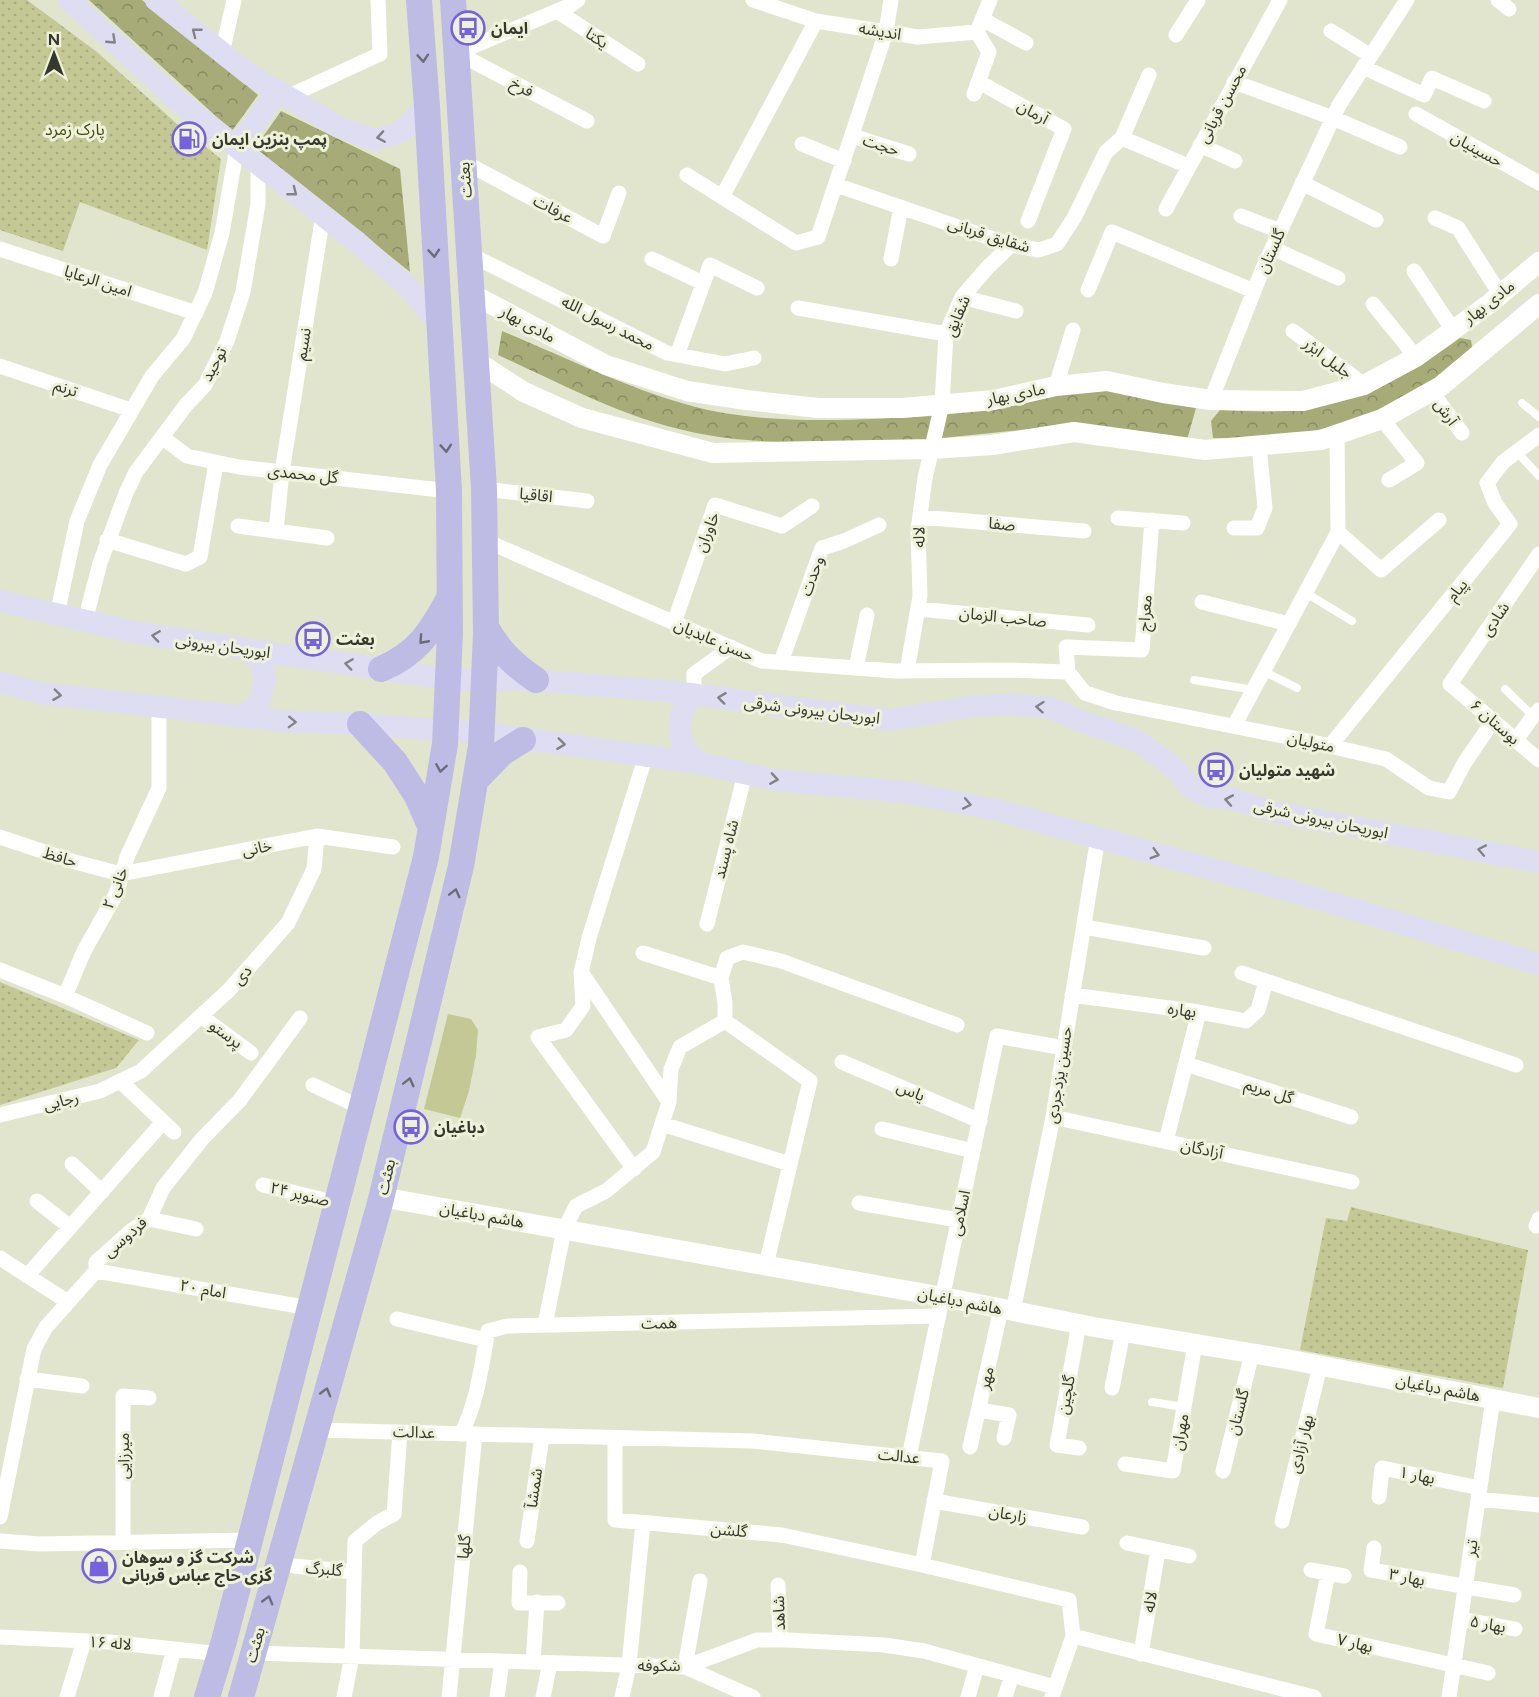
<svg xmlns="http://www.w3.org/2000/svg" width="1539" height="1697" viewBox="0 0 1539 1697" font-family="Figtree,'Noto Sans Arabic',sans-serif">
<defs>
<pattern id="forest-crowns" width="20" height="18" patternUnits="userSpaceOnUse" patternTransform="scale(1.5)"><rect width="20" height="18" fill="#a6ab77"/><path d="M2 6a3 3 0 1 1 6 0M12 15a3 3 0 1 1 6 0" fill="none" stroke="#888c62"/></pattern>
<pattern id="park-dots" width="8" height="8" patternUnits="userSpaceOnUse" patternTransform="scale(1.5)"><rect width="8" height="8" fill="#c3c894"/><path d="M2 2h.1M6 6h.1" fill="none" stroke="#a8ac80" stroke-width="1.8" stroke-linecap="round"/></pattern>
</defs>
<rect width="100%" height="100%" fill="#e2e5cd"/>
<path fill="#c3c894" d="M448,1014L471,1019L478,1030L476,1055L469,1091L460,1118L424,1109Z"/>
<path fill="url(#forest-crowns)" d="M89,0H142L258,95L232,131Z
M281,111L400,169L410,272L255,148Z
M502,331C565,357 626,388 692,406C766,426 856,420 932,416L927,441C854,442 779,447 707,435C633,423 566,386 498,355Z
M1460,338L1471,340L1474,359C1439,377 1404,399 1367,415C1321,435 1263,439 1213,438L1211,421L1220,410C1248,411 1279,413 1307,409C1365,399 1413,372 1460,338Z
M1106,390L1196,408L1187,440L1071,425L942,438L947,411L1057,394Z"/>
<path fill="url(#park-dots)" d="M0,0H27L97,52L177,124L221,159L207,250L80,202L63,251L0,230Z
M0,982L139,1040L116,1068L0,1105Z
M1351,1207L1528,1250L1503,1388L1300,1350L1326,1218L1347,1221Z"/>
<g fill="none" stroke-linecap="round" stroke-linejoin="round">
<path stroke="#fff" stroke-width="8" d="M1522,403L1539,417
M1517,452L1539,476
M1306,593L1352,621
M1263,671L1297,688
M1194,680L1254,690
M1505,689L1533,716
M1152,1402L1184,1407"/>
<path stroke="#fff" stroke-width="15" d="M753,0L816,21L918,37L977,32L990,0
M1498,0L1509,9
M557,11L638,64
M982,19L1026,43
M1331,31L1371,56
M1176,35L1198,0
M222,53L234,0
M457,53L587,121
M457,53L571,5L578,0
M1363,67L1424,95L1432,78L1484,101
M979,82L1064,129L1028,221
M1234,82L1333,118L1400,147
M974,94L989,52L977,32
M287,97L380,54L378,0
M1416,114L1539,183
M852,136L909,154
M1122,138L1149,75
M802,144L844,161
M1200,145L1235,161
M464,162L603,236L619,193
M687,175L796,243L818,237L886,32L891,0
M1302,183L1376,220
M836,185L1011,245L1039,250L1057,244L1074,218L1106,152L1122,138L1188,166
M722,197L816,21
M1166,209L1280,0
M1241,216L1280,231
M1435,218L1458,228L1500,294
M1272,248L1338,278
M0,249L196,313
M469,254L667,353L725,364L754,358
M652,259L703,283
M891,259L901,207
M1414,271L1453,330
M1088,290L1112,232L1254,291
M962,297L1016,311
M1373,304L1416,357
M798,308L946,334
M1293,331L1364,385
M677,355L710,265L757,288
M0,366L131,410
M1056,386L1073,330
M1431,391L1462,433
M1211,400L1263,268L1339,105L1407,0
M1382,419L1417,463L1389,480
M1337,434L1338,532L1381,570L1439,520
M163,438L187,456L239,467L449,491
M484,489L587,501
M920,517L1084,531
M1118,518L1183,523
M238,526L327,538
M1234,528H1257L1265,508L1259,446
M276,531L282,472L323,215
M107,540L186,564L200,557L216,463
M484,540L762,661L895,671L1011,670L1068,672
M1539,554L1450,684L1539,760
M1202,602L1289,624
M918,609L1088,625
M57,615L77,521L100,465L152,376L183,339L205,293L222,233L237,147
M85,621L100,563L126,493L136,472L186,405L205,385L227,341L243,292L258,204V163
M674,623L715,505L782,526L812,506
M781,662L822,548L844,541L879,525
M856,668L867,615
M907,671L920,596L918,530L925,478L942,404L946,334L962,297L988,267L1011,245
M1085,693L1116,703L1308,741L1386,759L1429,788L1449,792L1465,762L1493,721
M1085,693L1068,672L1066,647L1142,650L1152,520
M694,695V674L731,647
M1234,726L1338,532
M1516,740L1533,716L1539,710
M1330,746L1510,524L1495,503L1487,483L1503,462L1539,435
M0,837L75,862L121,874L317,836L393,847
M707,924L745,774
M1084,927L1204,948
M643,953L721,978
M0,970L65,996L84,951L116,894L127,857L159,788V707
M1242,973L1516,1065
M583,975L669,1102
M1072,995L1199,1012L1246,1021L1258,1010L1266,981
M65,996L147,1033
M201,1016L251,1053
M725,1021L810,1081L766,1265
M842,1062L980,1121
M1186,1064L1351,1117
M120,1081L174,1132
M313,1085L362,1108
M0,1115L100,1091L141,1071L229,990L288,923L314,869L317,836
M1053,1117L1352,1182
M662,1124L790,1164
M882,1129L973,1151
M1166,1141L1199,1012
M72,1164L102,1192
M634,1169L538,1037L566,1030L583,1006L581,973L589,938L646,755
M263,1185L337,1203
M37,1201L70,1227
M859,1203L958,1220
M149,1219L196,1229
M1536,1226L1539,1219
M0,1258L68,1302
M96,1271L310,1308
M27,1276L163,1122
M1013,1311L1053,1117L1098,837
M397,1319L486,1340
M1079,1324L1057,1445L1079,1448
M545,1325L564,1230L576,1206L606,1191L653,1152L669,1102L671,1069L680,1047L725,1021V1003L721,978L727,958L743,952L781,961L957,1025
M27,1379L82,1386
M1112,1388L1123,1332
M979,1410L1009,1415L1004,1438
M316,1430L753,1441L942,1461L922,1565L1069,1600L1073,1636L1314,1697
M461,1434C478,1401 481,1366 488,1331L507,1326L938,1316
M615,1438V1520L782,1535L922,1565
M970,1447L1001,1309
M909,1457L997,1036L1064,1048
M1125,1464L1173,1471L1195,1344
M1223,1471L1252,1353
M1379,1497L1382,1468L1480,1488
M1478,1499L1539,1505
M934,1501L1082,1527
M0,1517L34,1349L46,1327L96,1271V1262L132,1230L149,1219L163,1188L202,1139L240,1100L300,1018
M1282,1521L1320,1366
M0,1541L40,1544L250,1540
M527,1541L542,1436
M123,1542V1396L149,1398
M1127,1543L1189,1556
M1374,1548L1371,1570L1514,1595
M294,1566L354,1572
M1311,1570L1344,1576
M520,1572L519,1603H558
M1328,1573L1316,1634L1488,1673
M778,1585L780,1640
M1461,1619L1515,1629
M0,1637L110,1642L220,1654
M253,1653L685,1667L757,1640H788L884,1645L924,1651L1055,1687
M1141,1654L1158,1550
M533,1662L537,1602
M685,1667L700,1581
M685,1667L753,1697
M67,1697L84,1641
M161,1697L174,1649
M344,1697L352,1656L355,1541L377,1523L394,1514L400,1432
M449,1697L475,1434
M497,1697L502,1661
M543,1697L550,1663
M622,1697L629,1665L643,1523
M968,1697L977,1666
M1005,1697L1012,1675
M1052,1697L1073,1636
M1449,1697L1493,1399"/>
<path stroke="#fff" stroke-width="20" d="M472,294L606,365L687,391L746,400L818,408H902L994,400L1056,386L1107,381L1163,393L1211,400L1303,401L1364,385L1416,357L1489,304L1539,262
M476,361L524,392L582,418L713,453L932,449L992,445L1074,432L1205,450L1321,440L1382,419L1441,386L1539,304
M381,1197L943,1297L1094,1327L1286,1359L1539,1408"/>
<path stroke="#dfddf2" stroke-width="22" d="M69,0L176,99L358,243L409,288L439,324
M156,0L249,74L339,127L375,140L401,132L427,106
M237,147L278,91
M0,601L138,633L448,679L484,681L518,679L667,691L890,720L975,706L1010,704L1052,708L1078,720L1136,740L1172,766L1190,787L1210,797L1233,799L1270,811L1539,862
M0,682L40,693L282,721L360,724L482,733L699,763L775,780L905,792L997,810L1291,891L1539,964
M694,695C673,716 676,745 699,763
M242,717L259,703L265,680L262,665L249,650"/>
<path stroke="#bebbe5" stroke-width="26" d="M486,627C500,652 513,664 536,680
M381,669C417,654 430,633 448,600
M360,724L395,762L417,796L431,828
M475,781L502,753L523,740
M207,1697L224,1641L426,857L445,744L450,633L449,491L427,106L419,0
M241,1697L380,1203L461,866L481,746L486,633L484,489L453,0"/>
</g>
<defs><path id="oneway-chevron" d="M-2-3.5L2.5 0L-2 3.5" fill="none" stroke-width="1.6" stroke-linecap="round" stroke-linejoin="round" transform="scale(1.5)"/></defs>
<g stroke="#828286">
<use href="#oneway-chevron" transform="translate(196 32) rotate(-142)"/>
<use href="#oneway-chevron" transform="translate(112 40) rotate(43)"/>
<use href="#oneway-chevron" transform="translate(381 137) rotate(171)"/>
<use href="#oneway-chevron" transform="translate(293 192) rotate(38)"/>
<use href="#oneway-chevron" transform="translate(156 636) rotate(-172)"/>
<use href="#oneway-chevron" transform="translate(349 664) rotate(-172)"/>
<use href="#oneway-chevron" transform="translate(57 695) rotate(7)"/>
<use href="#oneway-chevron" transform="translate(722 698) rotate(-173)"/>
<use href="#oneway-chevron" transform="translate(1040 707) rotate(-175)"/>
<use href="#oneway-chevron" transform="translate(292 722) rotate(2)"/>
<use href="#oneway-chevron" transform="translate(561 744) rotate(7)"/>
<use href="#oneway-chevron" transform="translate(774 779) rotate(9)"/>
<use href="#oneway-chevron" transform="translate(1229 800) rotate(-170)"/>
<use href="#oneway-chevron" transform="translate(967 804) rotate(11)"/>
<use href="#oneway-chevron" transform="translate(1482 850) rotate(-169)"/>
<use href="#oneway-chevron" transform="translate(1155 854) rotate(16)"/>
</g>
<g stroke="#6c6c77">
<use href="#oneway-chevron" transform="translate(423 58) rotate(86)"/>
<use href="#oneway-chevron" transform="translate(434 253) rotate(86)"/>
<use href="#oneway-chevron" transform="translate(446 448) rotate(86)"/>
<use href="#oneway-chevron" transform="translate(423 640) rotate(132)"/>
<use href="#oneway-chevron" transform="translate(441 768) rotate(99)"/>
<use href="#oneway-chevron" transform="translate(455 893) rotate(-76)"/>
<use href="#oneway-chevron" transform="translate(409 1082) rotate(-76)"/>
<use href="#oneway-chevron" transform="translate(326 1392) rotate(-74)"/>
<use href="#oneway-chevron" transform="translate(268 1600) rotate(-74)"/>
</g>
<defs>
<symbol id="bus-ring" viewBox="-11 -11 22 22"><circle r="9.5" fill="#eff2da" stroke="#7762dd" stroke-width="1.5"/><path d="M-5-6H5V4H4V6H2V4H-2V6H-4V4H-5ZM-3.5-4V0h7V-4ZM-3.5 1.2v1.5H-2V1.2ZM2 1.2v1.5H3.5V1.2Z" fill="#7762dd"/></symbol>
<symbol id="fuel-ring" viewBox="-11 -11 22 22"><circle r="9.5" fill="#eff2da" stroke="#7762dd" stroke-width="1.5"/><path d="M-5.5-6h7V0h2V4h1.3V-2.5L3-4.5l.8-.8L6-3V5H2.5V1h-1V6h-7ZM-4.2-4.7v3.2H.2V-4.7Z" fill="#7762dd"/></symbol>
<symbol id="shop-ring" viewBox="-11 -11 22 22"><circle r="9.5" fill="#eff2da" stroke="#7762dd" stroke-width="1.5"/><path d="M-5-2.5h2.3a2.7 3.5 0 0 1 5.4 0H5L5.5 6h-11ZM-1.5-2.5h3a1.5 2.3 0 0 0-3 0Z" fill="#7762dd"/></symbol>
</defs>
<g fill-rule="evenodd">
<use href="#bus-ring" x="449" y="9" width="38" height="38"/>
<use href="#fuel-ring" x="170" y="120" width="38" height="38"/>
<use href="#bus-ring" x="294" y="620" width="38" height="38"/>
<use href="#bus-ring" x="1197" y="751" width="38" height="38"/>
<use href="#bus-ring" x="392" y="1108" width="38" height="38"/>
<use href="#shop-ring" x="80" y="1547" width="38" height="38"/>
</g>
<g text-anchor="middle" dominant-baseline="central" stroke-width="6" stroke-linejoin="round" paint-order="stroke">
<g font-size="16" font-weight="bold" fill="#36372d" stroke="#eff2da" text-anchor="start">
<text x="491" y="28">ایمان</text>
<text x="212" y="139">پمپ بنزین ایمان</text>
<text x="336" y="639">بعثت</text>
<text x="1239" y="770">شهید متولیان</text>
<text x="434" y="1127">دباغیان</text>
<text x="122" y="1557">شرکت گز و سوهان<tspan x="122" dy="18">گزی حاج عباس قربانی</tspan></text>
</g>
<g font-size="16" fill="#36372d" stroke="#eff2da">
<text transform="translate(880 31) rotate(9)">اندیشه</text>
<text transform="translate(597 38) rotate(33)">یکتا</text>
<text transform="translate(522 87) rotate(28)">فرخ</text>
<text transform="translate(1222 104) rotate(-62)">محسن قربانی</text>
<text transform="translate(1033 112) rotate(29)">آرمان</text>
<text transform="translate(881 145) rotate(18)">حجت</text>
<text transform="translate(1477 149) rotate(29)">حسینیان</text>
<text transform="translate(465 180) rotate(-94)">بعثت</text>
<text transform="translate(553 209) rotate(28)">عرفات</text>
<text transform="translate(989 235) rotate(17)">شقایق قربانی</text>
<text transform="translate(1271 251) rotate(-66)">گلستان</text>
<text transform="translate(98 281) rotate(18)">امین الرعایا</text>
<text transform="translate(1489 302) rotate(-38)">مادی بهار</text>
<text transform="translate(957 316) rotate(-67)">شقایق</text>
<text transform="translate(608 323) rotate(27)">محمد رسول الله</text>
<text transform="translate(528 324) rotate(28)">مادی بهار</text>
<text transform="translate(303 344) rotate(-81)">نسیم</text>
<text transform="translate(1328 358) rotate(37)">جلیل ابژر</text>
<text transform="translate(214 364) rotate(-62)">توحید</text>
<text transform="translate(66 388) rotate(19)">ترنم</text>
<text transform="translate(1016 394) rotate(-11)">مادی بهار</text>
<text transform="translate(1446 412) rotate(54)">آرش</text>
<text transform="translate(303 474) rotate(6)">گل محمدی</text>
<text transform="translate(536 495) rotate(6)">اقاقیا</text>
<text transform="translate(1002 524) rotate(5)">صفا</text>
<text transform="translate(707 532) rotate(-69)">خاوران</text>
<text transform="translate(919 537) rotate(-89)">لاله</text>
<text transform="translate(812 576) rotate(-70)">وحدت</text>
<text transform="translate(1457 590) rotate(-51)">پیام</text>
<text transform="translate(1145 613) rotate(-86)">معراج</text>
<text transform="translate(1003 617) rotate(6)">صاحب الزمان</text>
<text transform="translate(1495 619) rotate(-56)">شادی</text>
<text transform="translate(714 640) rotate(23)">حسن عابدیان</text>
<text transform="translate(223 646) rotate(8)">ابوریحان بیرونی</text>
<text transform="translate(812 710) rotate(7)">ابوریحان بیرونی شرقی</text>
<text transform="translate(1495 722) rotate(41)">بوستان ۶</text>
<text transform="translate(1311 742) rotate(12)">متولیان</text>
<text transform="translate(1321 819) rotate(12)">ابوریحان بیرونی شرقی</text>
<text transform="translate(257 848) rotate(-11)">خانی</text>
<text transform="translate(726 849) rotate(-76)">شاه پسند</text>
<text transform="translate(60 857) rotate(17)">حافظ</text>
<text transform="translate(115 888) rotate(-68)">خانی ۲</text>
<text transform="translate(242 975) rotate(-49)">دی</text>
<text transform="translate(1182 1010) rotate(8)">بهاره</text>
<text transform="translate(226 1034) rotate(36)">پرستو</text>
<text transform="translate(1059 1075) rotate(-81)">حسین یزدجردی</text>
<text transform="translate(911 1091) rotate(23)">یاس</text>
<text transform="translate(1269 1091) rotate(18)">گل مریم</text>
<text transform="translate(61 1101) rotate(-14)">رجایی</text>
<text transform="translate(1202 1149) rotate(12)">آزادگان</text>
<text transform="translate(386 1177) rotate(-77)">بعثت</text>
<text transform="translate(300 1194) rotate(13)">صنوبر ۲۴</text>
<text transform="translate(960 1213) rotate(-78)">اسلامی</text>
<text transform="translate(482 1215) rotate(10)">هاشم دباغیان</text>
<text transform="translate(125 1237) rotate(-41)">فردوسی</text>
<text transform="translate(203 1289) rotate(10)">امام ۲۰</text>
<text transform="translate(960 1301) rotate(11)">هاشم دباغیان</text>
<text transform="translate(659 1323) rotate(-1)">همت</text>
<text transform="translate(986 1378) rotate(-77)">مهر</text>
<text transform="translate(1438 1388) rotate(11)">هاشم دباغیان</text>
<text transform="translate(1066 1395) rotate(-80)">گلچین</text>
<text transform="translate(1238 1412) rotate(-76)">گلستان</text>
<text transform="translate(414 1432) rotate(2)">عدالت</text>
<text transform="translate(1180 1432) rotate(-80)">مهران</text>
<text transform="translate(1301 1444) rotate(-76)">بهار آزادی</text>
<text transform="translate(123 1456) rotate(-90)">میرزایی</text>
<text transform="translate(899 1456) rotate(6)">عدالت</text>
<text transform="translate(1417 1475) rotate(11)">بهار ۱</text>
<text transform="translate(534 1488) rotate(-82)">شمشآ</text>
<text transform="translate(1008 1514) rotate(10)">زارعان</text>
<text transform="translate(729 1530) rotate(5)">گلشن</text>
<text transform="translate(464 1547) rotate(-84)">گلها</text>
<text transform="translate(1471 1548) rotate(-82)">تیر</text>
<text transform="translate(324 1569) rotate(5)">گلبرگ</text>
<text transform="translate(1407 1577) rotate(11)">بهار ۳</text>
<text transform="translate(1150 1602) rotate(-81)">لاله</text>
<text transform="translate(779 1613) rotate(-92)">شاهد</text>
<text transform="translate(1488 1624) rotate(10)">بهار ۵</text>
<text transform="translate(110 1643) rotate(4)">لاله ۱۶</text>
<text transform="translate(1355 1643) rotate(13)">بهار ۷</text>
<text transform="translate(255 1645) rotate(-74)">بعثت</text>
<text x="659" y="1665">شکوفه</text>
</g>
<g font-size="16" fill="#454808" stroke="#eff2da">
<text x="75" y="129">پارک زمرد</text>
</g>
</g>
<g transform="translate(54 54)" stroke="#eff2da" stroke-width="4.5" paint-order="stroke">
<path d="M0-4.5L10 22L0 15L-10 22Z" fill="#36372d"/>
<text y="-9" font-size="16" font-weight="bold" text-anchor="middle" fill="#36372d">N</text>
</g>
</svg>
